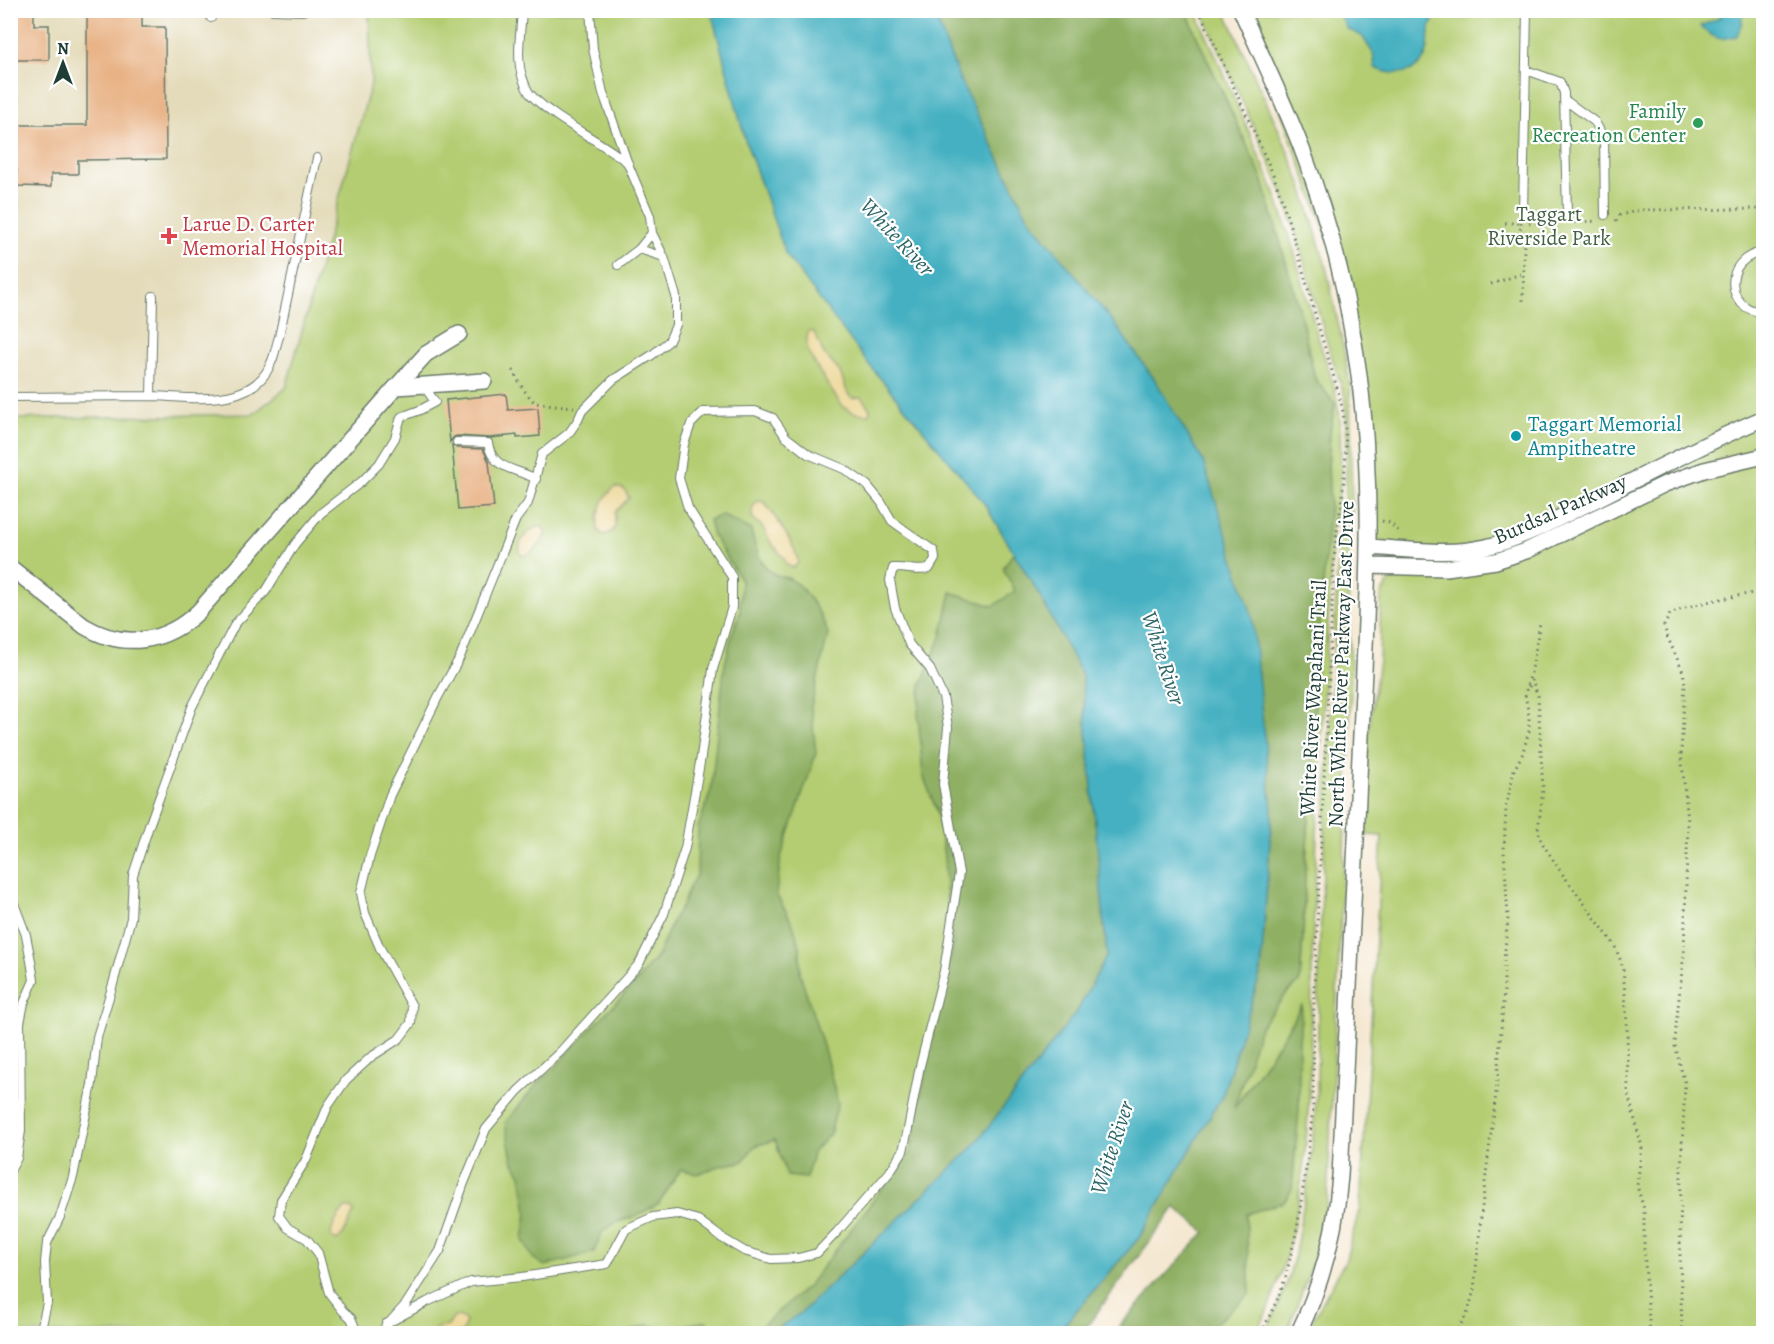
<svg xmlns="http://www.w3.org/2000/svg" width="1774" height="1344" viewBox="0 0 1774 1344" font-family="Alegreya,serif">
<rect width="100%" height="100%" fill="#fff"/>
<filter id="ink" filterUnits="userSpaceOnUse"><feTurbulence type="fractalNoise" baseFrequency=".0167" numOctaves="2"/><feDisplacementMap in="SourceGraphic" scale="12" xChannelSelector="R" yChannelSelector="G"/><feConvolveMatrix kernelMatrix="1 2 1 2 8 2 1 2 1" color-interpolation-filters="sRGB"/></filter>
<filter id="wash" filterUnits="userSpaceOnUse"><feTurbulence type="fractalNoise" baseFrequency=".008" numOctaves="4" result="noise"/><feDisplacementMap in="SourceGraphic" scale="24" xChannelSelector="R" yChannelSelector="G"/><feGaussianBlur stdDeviation="1.35" result="paint"/><feColorMatrix in="noise" values="0 0 0 0 0 0 0 0 0 0 0 0 0 0 0 0 0 1.4 0 .05"/><feComposite in="paint" operator="in"/></filter>
<g filter="url(#wash)">
<rect width="100%" height="100%" fill="#f5e8d2"/>
<path fill="#e4dbba" d="M10,11H369L371,84L286,388L253,414L11,419Z"/>
<path fill="#b4cd72" stroke="#6a8553" stroke-width="1.5" d="M1195,10L1216,56L1274,190L1293,247L1317,334L1334,386L1340,418L1341,476L1337,509L1332,531C1328,649 1319,766 1315,884C1314,914 1312,944 1312,974C1310,1095 1312,1223 1257,1333H1206L1211,1327L1246,1246L1245,1214L1284,1202L1302,1006L1279,1043L1233,1110L1240,1038L1300,981L1303,935L1305,875L1314,746L1315,680L1329,504L1328,468L1330,431L1335,405L1315,379L1300,312L1262,178L1196,35L1187,11Z
M369,11H711L745,139L786,255L871,367L984,503L1040,596L1004,1050L771,1334L11,1333L10,419L253,414L286,388L371,84Z
M1202,11H1225L1282,137L1302,186L1326,267L1344,350L1350,386L1352,515L1345,510L1347,445L1345,397L1329,349L1302,254L1283,193Z
M1243,11H1763V1333H1306L1346,1259L1360,1207L1382,836L1366,835L1368,737L1379,660L1381,594L1388,584L1397,576L1408,572L1472,570L1633,502L1500,551L1379,548L1366,439L1339,267Z
M1351,520C1345,574 1350,623 1351,677C1351,695 1350,712 1350,729L1327,1200L1315,1257L1290,1324L1285,1333H1265L1279,1304L1288,1280L1295,1254L1311,1161L1317,1087L1319,957L1339,534L1342,522Z"/>
<path fill="#8fb064" stroke="#57764c" stroke-width="1.5" d="M933,11H1187L1196,35L1262,178L1300,312L1315,379L1335,404L1330,431L1328,468L1330,504L1315,680L1314,746L1305,875L1303,935L1300,981L1286,994L1260,1027L1234,1108L1279,1043L1302,1005L1299,1042V1110L1292,1189L1284,1202L1246,1214L1250,1294L1211,1327L1206,1333H1113L1205,1232L1175,1207L1082,1333H1057L1139,1238L1223,1094L1261,971L1272,811L1054,250L1028,217L960,80Z
M722,515L751,530C754,544 760,568 774,574C780,577 787,576 792,580C807,590 823,617 828,634L811,707L816,754L781,857L776,894L792,922L800,946V973L824,1049L838,1103L830,1134L814,1151L806,1178L787,1176L775,1140L755,1146L742,1162L722,1165L697,1174L681,1169L659,1203L639,1215L615,1223L602,1232L594,1252L545,1266L533,1258L523,1240L527,1212L521,1175L512,1159L505,1123L537,1084L552,1071L573,1047L638,980L658,955L673,919L682,906L689,887L697,874L698,828L711,790L724,669L732,634L740,613L741,580L713,536L709,520Z
M1014,552L1040,596L1082,675L1107,955L1078,1010L972,1148L802,1312L771,1333L752,1334L808,1286L911,1151L929,1050L953,946L946,889L944,856L937,812L923,775L918,714L921,685L941,637L951,592L993,606L1015,591L1003,568Z
M706,1321L714,1333H626L648,1325L664,1329Z"/>
<path fill="#eeda9e" stroke="#868c69" stroke-width="1.5" d="M813,331L815,334L824,354L840,372L848,394L852,398L861,397L870,409L869,414C858,414 850,413 842,405C835,397 809,357 807,347C806,342 807,337 808,332Z
M615,487L624,489L629,498L615,512V528L610,533L603,535L598,530C596,515 602,497 615,487Z
M759,501L764,502C774,515 798,548 798,563L793,568L787,565L783,557L771,543L763,528L752,517C752,509 752,505 759,501Z
M540,526L545,530C546,542 533,554 522,556C514,542 528,530 540,526Z
M345,1208H351L354,1212L343,1235L337,1241L331,1237C331,1226 338,1217 345,1208Z
M458,1316L463,1318L466,1322L462,1333H430L437,1328L448,1326L453,1318Z"/>
<path fill="#44b0c1" stroke="#32767a" stroke-width="1.5" d="M711,11H933L960,80L1028,217L1114,323L1155,380L1203,461L1252,616L1272,811L1261,971L1223,1094L1139,1238L1057,1333H771L802,1312L972,1148L1078,1010L1107,955L1082,675L1040,596L984,503L871,367L786,255L745,139Z
M1341,11V10L1438,11C1435,17 1430,25 1429,33C1428,37 1429,42 1428,47C1423,74 1397,78 1375,68L1373,53L1362,36L1347,29L1341,17Z
M1725,11H1740C1745,19 1740,28 1737,36C1718,41 1714,39 1701,26L1719,18Z"/>
<g id="blocks">
<path fill="#e8b285" d="M10,10H34V25H49V60H10Z
M87,10H142V27H165L166,159L78,160V174H51V187L17,186V169H10V141H16V125H87Z
M506,394L508,410L538,408L540,436L517,438V435L490,438L457,436L454,437L450,442L446,400Z
M452,445L457,448L483,449L489,462L494,507L458,510Z"/>
</g>
</g>
<g filter="url(#ink)">
<use href="#blocks" fill-opacity="0" stroke="#6a796b" stroke-width="1.5"/>
<g fill="none" stroke-linecap="round" stroke-linejoin="round">
<defs>
<path id="lane" d="M273,10L303,11
M522,10C521,30 516,57 522,76C524,82 527,92 532,96C558,122 598,139 628,163
M211,18V10
M1526,70L1560,82L1564,93L1567,214
M1565,100L1595,122L1604,138L1605,215
M1523,213L1527,10
M639,249L664,257
M1764,252C1721,257 1725,312 1764,312
M618,265L639,249L652,233
M153,296L151,396C190,397 253,409 271,363C275,355 276,345 279,337L317,158
M10,397L151,396
M457,442L488,443C492,470 516,468 536,479
M10,893L26,935L31,961L34,980L24,1003L20,1023L21,1131L17,1158L10,1171
M40,1334L47,1303L45,1262L47,1243L60,1217L73,1177L92,1084L97,1037L113,984L131,918L133,875L149,826L192,707L235,624L266,591L295,544L321,513L361,482L379,464L395,438L401,417L420,410L435,402L424,386
M356,1334L354,1325L351,1318L343,1311L329,1293L318,1253L307,1239L288,1228L279,1216L281,1200L306,1160L328,1106L346,1080L371,1057L399,1039L411,1023L412,1006L380,948L365,913L361,893L370,856L390,795L438,697L460,657L516,519L528,503L542,454L569,433L578,420L582,411L613,380L652,355L669,341L676,325V296L664,257L652,233L650,216L628,164L603,93L593,49L590,10
M379,1334L406,1304L440,1251L464,1183L486,1129L518,1091L560,1052L639,964L664,914L685,848L701,757L713,669L732,607V577L688,508L679,478L684,444L691,424L703,412L755,411L773,418L786,437L808,454L844,469L867,485L881,502L892,521L934,551L935,559L929,569C917,572 906,567 893,568L890,580L895,608L909,644L930,669L943,697L948,727L943,784L959,873L944,971L920,1066L908,1129L903,1151L889,1173L837,1232L817,1253L798,1258L771,1259L744,1251L722,1238L698,1220L677,1214L653,1217L626,1229L607,1264L522,1277L471,1282L427,1302L386,1324"/>
<path id="street" d="M1241,10C1262,57 1285,104 1303,152C1325,210 1342,270 1352,331C1377,465 1367,600 1361,735C1354,882 1347,1029 1340,1176C1336,1231 1322,1284 1298,1334
M396,387L426,354L459,334
M1368,547C1407,549 1448,556 1486,547C1521,539 1552,521 1583,506C1643,476 1702,444 1764,418
M1368,566L1446,568L1496,561L1526,551L1665,484L1704,470L1764,456
M10,567L84,626C124,650 166,643 199,611L396,387L484,381"/>
</defs>
<use href="#lane" stroke="#6a796b" stroke-width="10"/>
<use href="#street" stroke="#6a796b" stroke-width="18"/>
<path stroke="#6a796b" stroke-width="3" stroke-dasharray="1.5 4.5" stroke-linecap="butt" d="M1199,10L1273,174C1289,219 1301,264 1314,310C1322,340 1332,369 1340,399C1352,441 1342,501 1335,544L1314,991L1313,1108L1307,1162L1297,1229L1286,1276L1279,1296L1261,1334
M1616,221L1620,215L1640,210L1764,209
M1521,222L1520,233L1524,246L1523,304
M1574,222L1597,221
M1505,223H1519
M1529,223L1561,222
M1491,284L1524,273
M513,370L523,389L535,403L574,407
M1339,517L1355,518
M1382,521L1390,523L1401,534
M1529,687L1532,680L1538,696L1542,773L1543,790L1538,830L1541,841L1561,872L1614,944L1623,967L1627,1023L1628,1094L1642,1147L1637,1186L1644,1209V1249L1650,1334
M1455,1334L1468,1312L1474,1290L1482,1207L1496,1093L1504,991V960L1508,918L1504,850L1506,808L1514,770L1522,755L1529,731V716L1525,694L1532,669L1540,623
M1682,1334L1680,1255L1681,1170L1685,1084L1675,1046L1676,1026L1684,952L1688,821L1681,753L1685,683L1683,672L1667,636L1664,626L1670,614C1699,601 1733,597 1764,591"/>
<use href="#lane" stroke="#fff" stroke-width="8"/>
<use href="#street" stroke="#fff" stroke-width="15"/>
</g>
</g>
<circle fill="#2e9e5b" stroke="#fff" stroke-width="2" cx="1698" cy="123" r="6"/>
<path fill="#e0444e" stroke="#fff" stroke-width="2" d="M166 227h6v6h6v6h-6v6h-6v-6h-6v-6h6z"/>
<circle fill="#0f9aa8" stroke="#fff" stroke-width="2" cx="1516" cy="436" r="6"/>
<g text-anchor="middle" dominant-baseline="central" stroke-width="4.5" stroke-linejoin="round" paint-order="stroke">
<g font-size="21" fill="#27864d" stroke="#fff" text-anchor="end">
<text x="1686" y="111">Family<tspan x="1686" dy="24">Recreation Center</tspan></text>
</g>
<g font-size="21" fill="#446144" stroke="#fff">
<text x="1549" y="214">Taggart<tspan x="1549" dy="24">Riverside Park</tspan></text>
</g>
<g font-size="21" fill="#be3a42" stroke="#fff" text-anchor="start">
<text x="182" y="224">Larue D. Carter<tspan x="182" dy="24">Memorial Hospital</tspan></text>
</g>
<g font-size="21" fill="#0d838f" stroke="#fff" text-anchor="start">
<text x="1528" y="424">Taggart Memorial<tspan x="1528" dy="24">Ampitheatre</tspan></text>
</g>
<g font-size="21" fill="#1f3d34" stroke="#fff">
<text transform="translate(1560 509) rotate(-24)">Burdsal Parkway</text>
<text transform="translate(1341 664) rotate(-88)">North White River Parkway East Drive</text>
<text transform="translate(1313 698) rotate(-87)">White River Wapahani Trail</text>
</g>
<g font-size="22" font-style="italic" fill="#2c6565" stroke="#fff">
<text transform="translate(897 237) rotate(47)">White River</text>
<text transform="translate(1163 658) rotate(72)">White River</text>
<text transform="translate(1112 1148) rotate(-72)">White River</text>
</g>
</g>
<rect width="1774" height="1344" fill="none" stroke="#fff" stroke-width="36"/>
<g transform="translate(63 63)" stroke="#ffffff" stroke-width="4.5" paint-order="stroke">
<path d="M0-4.5L10 22L0 15L-10 22Z" fill="#1f3d34"/>
<text y="-9" font-size="16" font-weight="bold" text-anchor="middle" fill="#1f3d34">N</text>
</g>
</svg>
